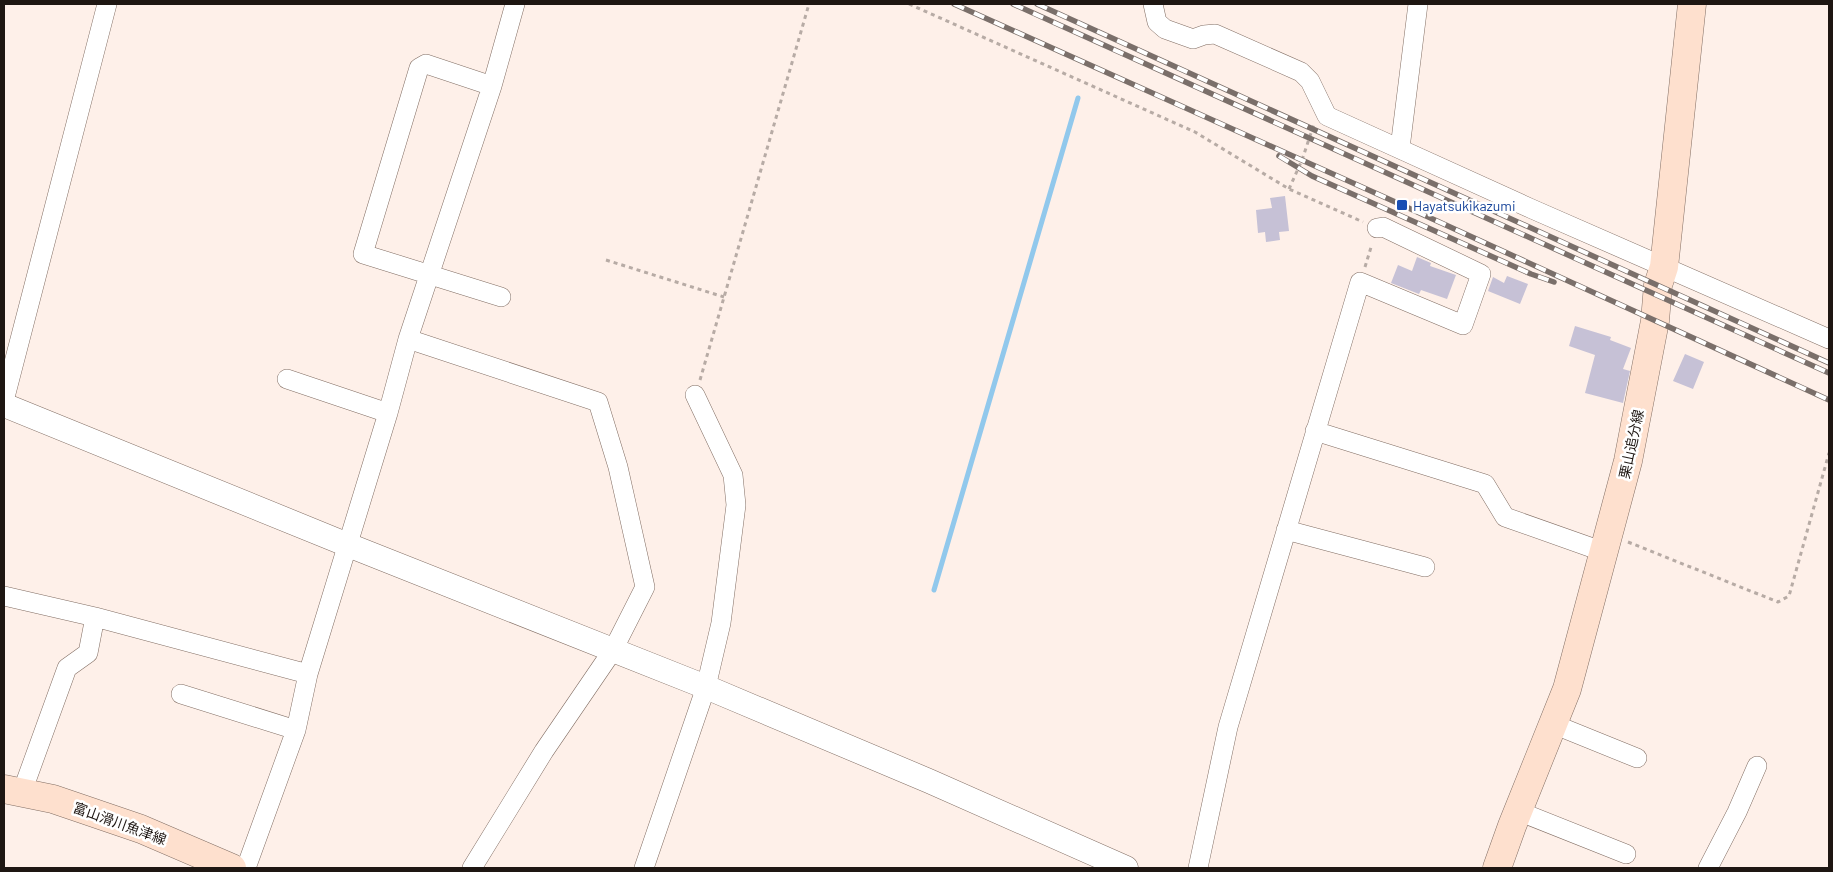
<svg xmlns="http://www.w3.org/2000/svg" width="1833" height="872" viewBox="0 0 1833 872" font-family="Barlow,'Noto Sans JP',sans-serif">
<rect width="100%" height="100%" fill="#fef0e9"/>
<g fill="none" stroke-linecap="round" stroke-linejoin="round">
<path stroke="#91c8ec" stroke-width="5" d="M934,590L1078,98"/>
</g>
<path fill="#c6c1d6" d="M1285,196L1289,231L1279,232L1280,240L1266,242L1265,232L1258,233L1256,210L1272,208L1270,198Z
M1417,257L1431,263L1430,266L1456,275L1447,299L1421,290L1419,294L1391,283L1398,265L1412,271Z
M1507,276L1528,284L1520,304L1488,291L1493,277L1504,283Z
M1575,326L1611,337L1610,340L1631,348L1623,369L1630,371L1623,403L1585,393L1595,355L1569,346Z
M1685,354L1704,362L1693,389L1673,381Z"/>
<g fill="none" stroke-linecap="round" stroke-linejoin="round">
<defs>
<path id="minor" d="M1153,4L1157,22L1165,29L1193,39L1204,35L1215,34L1301,72L1310,81L1327,116L1532,209L1829,339
M492,86L426,64L419,68L363,254L501,297
M1400,148L1418,4
M408,339L598,402L618,467L645,587L613,650L544,751L472,868
M287,379L388,413
M4,401L107,4
M1315,431L1485,484L1505,517L1604,552
M1286,530L1425,567
M4,596L95,617L88,653L67,668L22,792
M95,617L308,674
M181,694L296,730
M1553,724L1637,758
M1518,811L1626,854
M246,868L296,730L308,674L388,413L408,339L492,86L515,4
M644,868L706,687L721,623L736,505L733,475L695,395
M1198,868L1228,727L1360,282L1463,325L1481,274L1383,227L1377,228
M1708,868L1737,812L1757,766"/>
<path id="tertiary" d="M4,405L348,545L706,687L929,781L1126,868"/>
<path id="secondary" d="M4,789L53,799L141,829L232,868
M1497,868L1512,826L1567,689L1628,461L1655,321L1658,285L1664,267L1692,4"/>
</defs>
<use href="#minor" stroke="#826e64" stroke-width="20"/>
<use href="#tertiary" stroke="#826e64" stroke-width="25"/>
<use href="#secondary" stroke="#826e64" stroke-width="29"/>
<path stroke="#b7aba5" stroke-width="3" stroke-dasharray="4 4" stroke-linecap="butt" d="M909,4L1195,132L1289,189L1363,222
M1289,189L1302,160L1314,124
M606,260L724,297
M1365,267L1372,244
M700,380L809,4
M1628,542L1778,602L1789,596L1829,453"/>
<use href="#minor" stroke="#fff" stroke-width="19"/>
<use href="#tertiary" stroke="#fff" stroke-width="24"/>
<use href="#secondary" stroke="#fee0ce" stroke-width="28"/>
<defs>
<path id="rail" d="M954,4L1402,205L1829,400
M1013,4L1829,373
M1037,4L1829,363
M1279,156L1312,176L1531,274L1554,282"/>
</defs>
<use href="#rail" stroke="#7a6f6a" stroke-width="5.5"/>
<use href="#rail" stroke="#fff" stroke-width="4" stroke-dasharray="11" stroke-linecap="butt"/>
</g>
<rect fill="#1a4fb4" stroke="#fff" stroke-width="2" x="1396" y="199" width="12" height="12" rx="2.5"/>
<g text-anchor="middle" dominant-baseline="central" stroke-width="5" stroke-linejoin="round" paint-order="stroke">
<g font-size="14" fill="#164399" stroke="#fff" text-anchor="start">
<text x="1413" y="205">Hayatsukikazumi</text>
</g>
<g font-size="14" fill="#1e1612" stroke="#fff">
<text transform="translate(1631 444) rotate(-78)">栗山追分線</text>
<text transform="translate(120 823) rotate(20)">富山滑川魚津線</text>
</g>
</g>
<rect width="1833" height="872" fill="none" stroke="#1e1612" stroke-width="10"/>
</svg>
